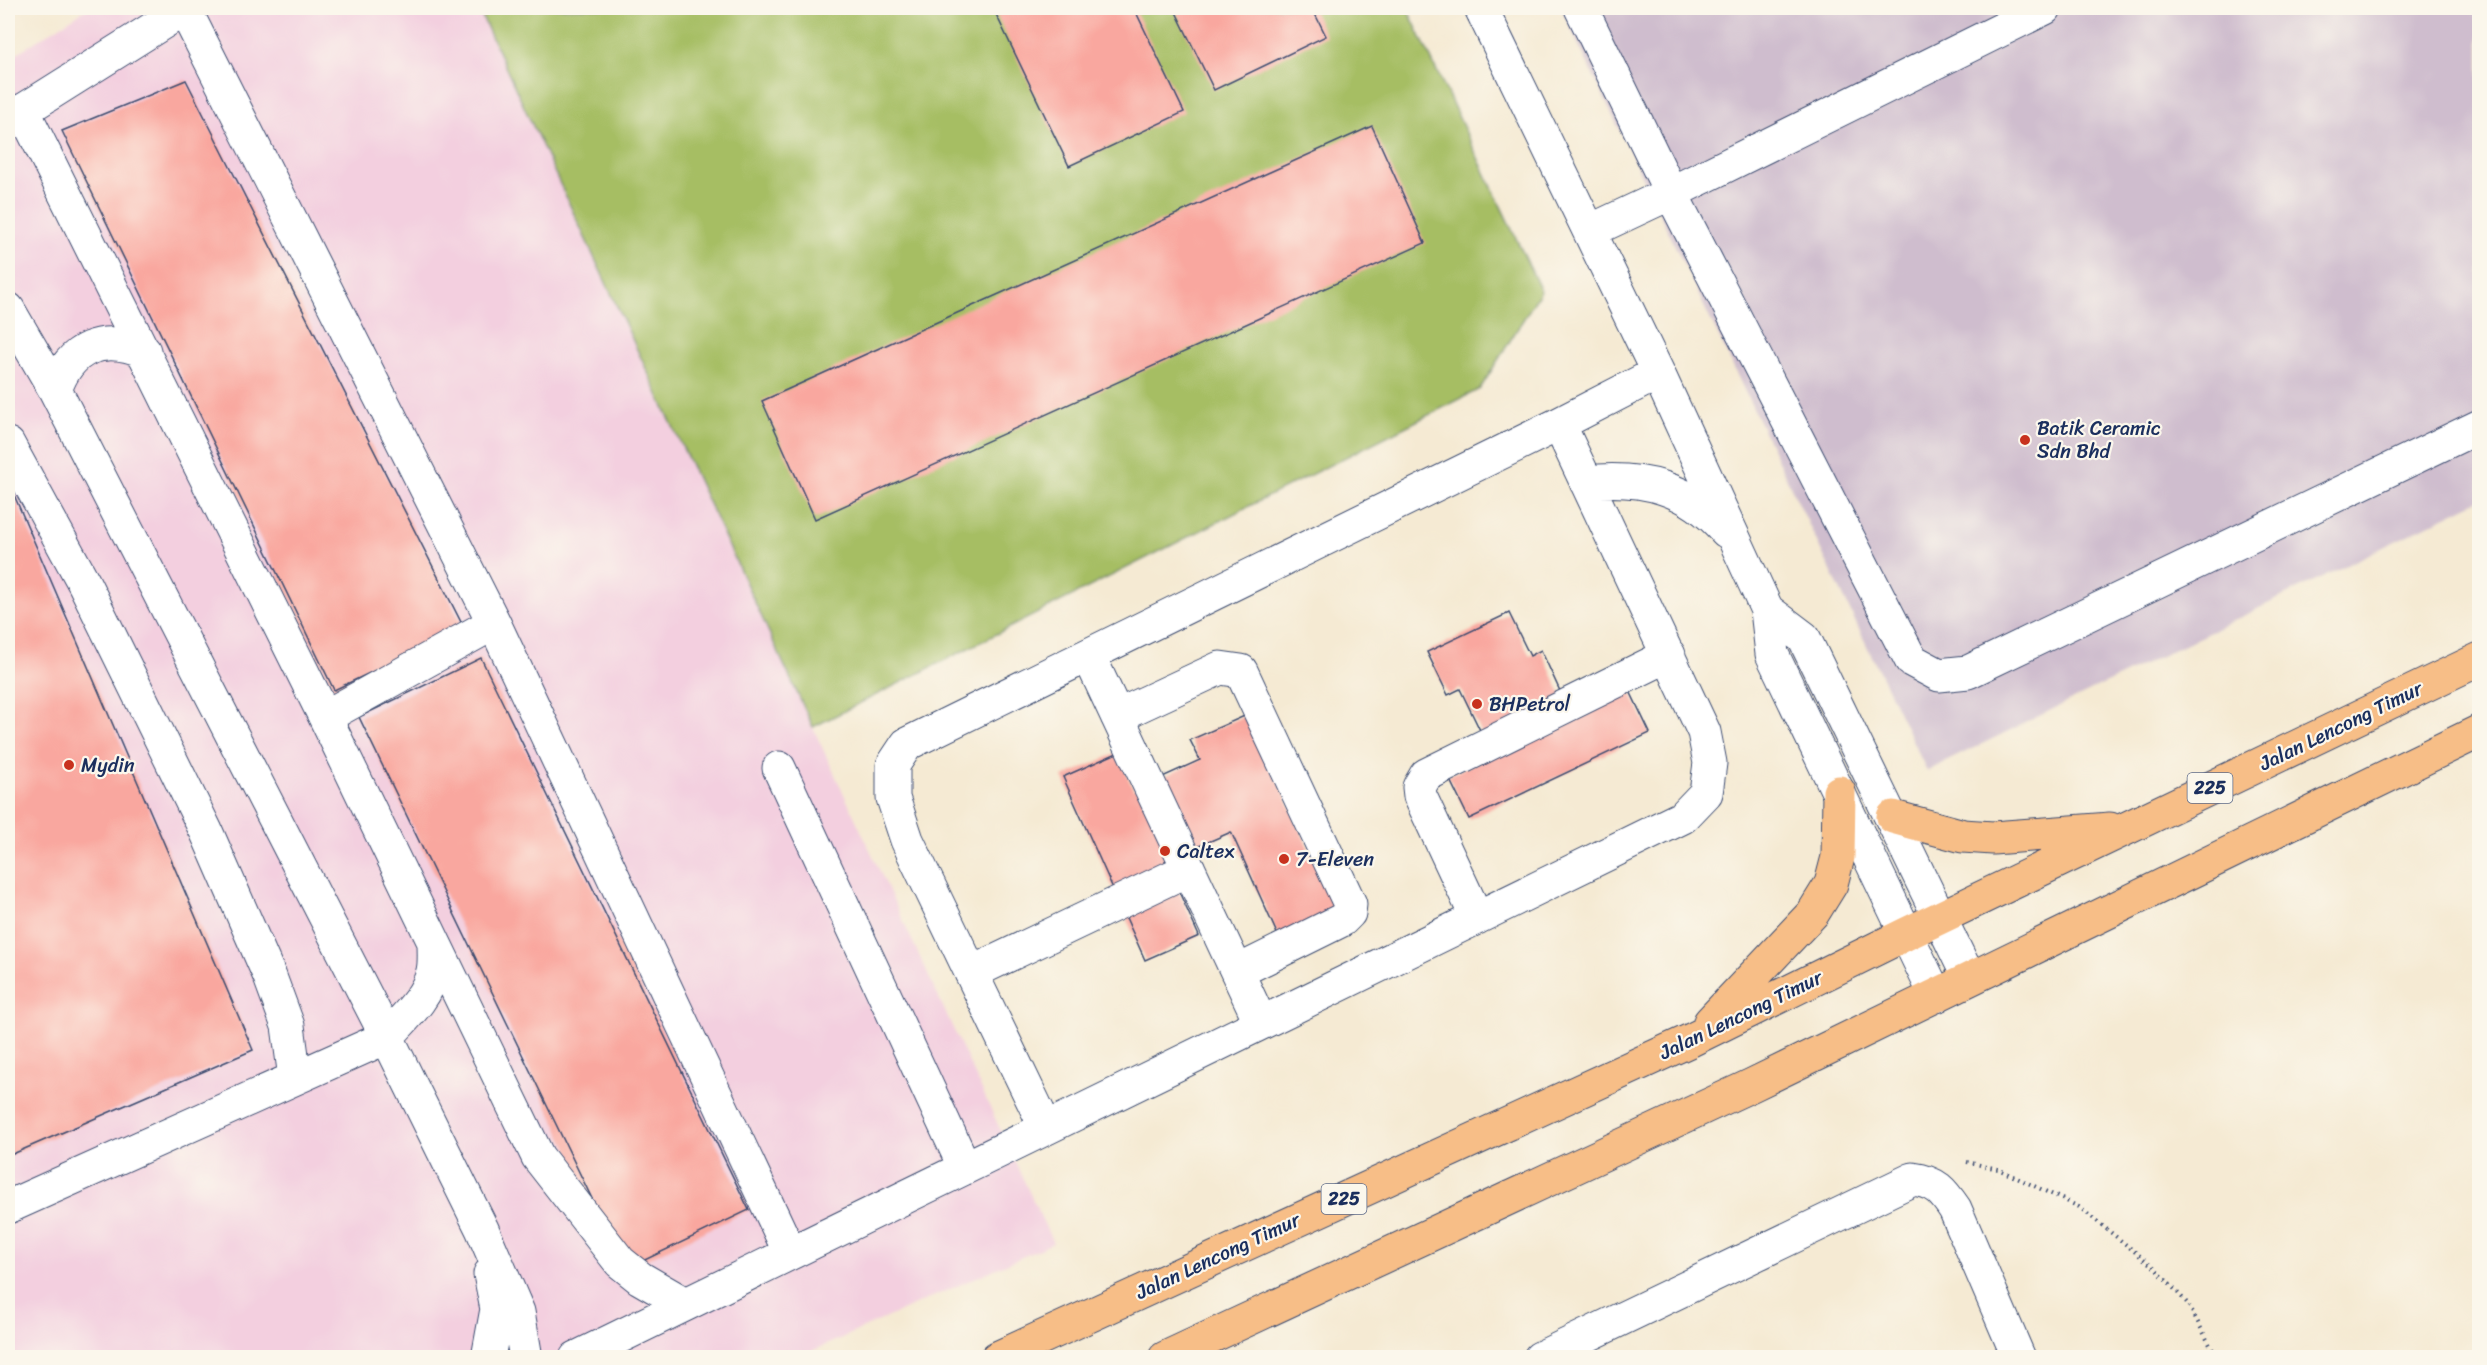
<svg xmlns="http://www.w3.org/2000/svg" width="2487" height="1365" viewBox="0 0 2487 1365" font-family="Sriracha,sans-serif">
<rect width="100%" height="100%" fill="#fbf7ec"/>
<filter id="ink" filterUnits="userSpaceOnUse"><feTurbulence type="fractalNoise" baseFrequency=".0167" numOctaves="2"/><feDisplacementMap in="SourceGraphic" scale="12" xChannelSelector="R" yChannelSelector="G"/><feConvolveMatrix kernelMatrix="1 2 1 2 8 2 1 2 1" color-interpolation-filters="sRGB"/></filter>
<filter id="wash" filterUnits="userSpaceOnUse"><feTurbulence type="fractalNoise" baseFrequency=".008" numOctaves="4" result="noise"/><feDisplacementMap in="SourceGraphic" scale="24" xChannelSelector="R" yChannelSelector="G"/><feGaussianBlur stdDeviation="1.35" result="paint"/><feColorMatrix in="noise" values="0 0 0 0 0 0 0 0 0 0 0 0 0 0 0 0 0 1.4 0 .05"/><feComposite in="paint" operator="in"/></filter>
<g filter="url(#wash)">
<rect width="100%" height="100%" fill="#f5ead3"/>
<path fill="#f3cfdf" d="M88,8H478L1053,1243L799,1357L8,1358V59Z"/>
<path fill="#cfbdce" d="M1561,8H2479V500L1927,771Z"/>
<path fill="#a6be63" stroke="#607660" stroke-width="1.5" d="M478,8H1407L1541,291L1480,389L813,727Z"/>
<g id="blocks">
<path fill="#f9a79f" d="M993,8H1134L1184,112L1069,166Z
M1174,8H1312L1326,36L1214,90Z
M186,80L464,628L334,690L62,131Z
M1372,126L1425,243L815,519L762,401Z
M8,481L253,1050L8,1156Z
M1509,613L1530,656L1541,650L1572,717L1629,689L1650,733L1469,819L1448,776L1492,755L1460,689L1448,695L1427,652Z
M481,658L749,1210L626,1269L359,717Z
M1249,714L1337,912L1279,938L1231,832L1165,861L1199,936L1145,960L1063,777L1117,753L1134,790L1200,760L1190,740Z"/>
</g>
</g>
<g filter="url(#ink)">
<use href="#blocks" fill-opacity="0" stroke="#3c4b70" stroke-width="1.5"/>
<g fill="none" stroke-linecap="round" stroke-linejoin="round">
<defs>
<path id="minor" d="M184,8L494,623L790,1253
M1481,8L1658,373L1767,610L1772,654L1936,996
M1581,8L1671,193L1911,660L1939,675L1968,672L2480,426
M23,110L325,717L538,1157L620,1262L640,1278L685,1304
M8,120L186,8
M1590,231L1671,193L2045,8
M8,309L55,390L387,1037L482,1229L518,1312L526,1358
M55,390C70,347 102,334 144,351
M8,444L84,583L206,831L270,977L288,1026L295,1078
M1586,482C1641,476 1689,487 1726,531
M1767,610L1804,638L1969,978
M1089,656L1261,1023
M1117,716L1220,668L1241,671L1350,904L1349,913L1342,920L1237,972
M325,717L494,623
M779,768L965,1168
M1477,918L1420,796L1419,787L1426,775L1669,655
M971,973L1189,869
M1046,1128L907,840L893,798V765L907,744L1559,424L1658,373
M8,1207L387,1037C403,1019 428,997 433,971C435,962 434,952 434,943
M488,1358L497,1309L490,1274
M576,1358L1683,817L1706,793L1710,763L1704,732L1559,424
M1540,1358L1913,1179C1936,1182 1943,1191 1955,1209L2019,1358"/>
<path id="highway" d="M1893,817L1963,836L1993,838L2110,829
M1710,1022L1813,913L1831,884L1838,857L1839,792
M997,1358L1691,1040L1906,934L2480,659
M1165,1358L1752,1085L2480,731"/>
</defs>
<use href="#minor" stroke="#3c4b70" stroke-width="35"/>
<use href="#highway" stroke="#3c4b70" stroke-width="35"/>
<path stroke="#3c4b70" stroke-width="4" stroke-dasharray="1.5 4.5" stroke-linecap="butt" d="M1967,1162L1998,1169L2079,1207L2154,1267L2188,1304L2217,1358"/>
<use href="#minor" stroke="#fff" stroke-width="33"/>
<use href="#highway" stroke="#f7be87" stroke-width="33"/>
</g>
</g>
<g fill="#c8321e" stroke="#fbf7ec" stroke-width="2">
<circle cx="2025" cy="440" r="6"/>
<circle cx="1477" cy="704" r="6"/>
<circle cx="69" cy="765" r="6"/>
<circle cx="1165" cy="851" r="6"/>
<circle cx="1284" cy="859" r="6"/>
</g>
<g text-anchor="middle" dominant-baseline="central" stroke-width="4.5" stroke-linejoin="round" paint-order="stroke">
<g fill="#fbf7ec" stroke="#5e6b89" stroke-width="1.5">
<rect x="2187.5" y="773" width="45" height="30" rx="4.5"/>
<rect x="1321.5" y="1184" width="45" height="30" rx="4.5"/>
</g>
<g font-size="18" font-weight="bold" fill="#1b2f5e">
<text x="2210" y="788">225</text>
<text x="1344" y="1199">225</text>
</g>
<g font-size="20" fill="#1b2f5e" stroke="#fbf7ec" text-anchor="start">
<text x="2037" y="428">Batik Ceramic<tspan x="2037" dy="23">Sdn Bhd</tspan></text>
<text x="1489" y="704">BHPetrol</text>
<text x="81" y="765">Mydin</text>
<text x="1177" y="851">Caltex</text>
<text x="1296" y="859">7-Eleven</text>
</g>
<g font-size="20" fill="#1b2f5e" stroke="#fbf7ec">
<text transform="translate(2341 726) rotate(-26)">Jalan Lencong Timur</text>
<text transform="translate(1741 1015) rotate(-26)">Jalan Lencong Timur</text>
<text transform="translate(1218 1256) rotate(-25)">Jalan Lencong Timur</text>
</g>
</g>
<rect width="2487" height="1365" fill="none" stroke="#fbf7ec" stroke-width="30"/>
</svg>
